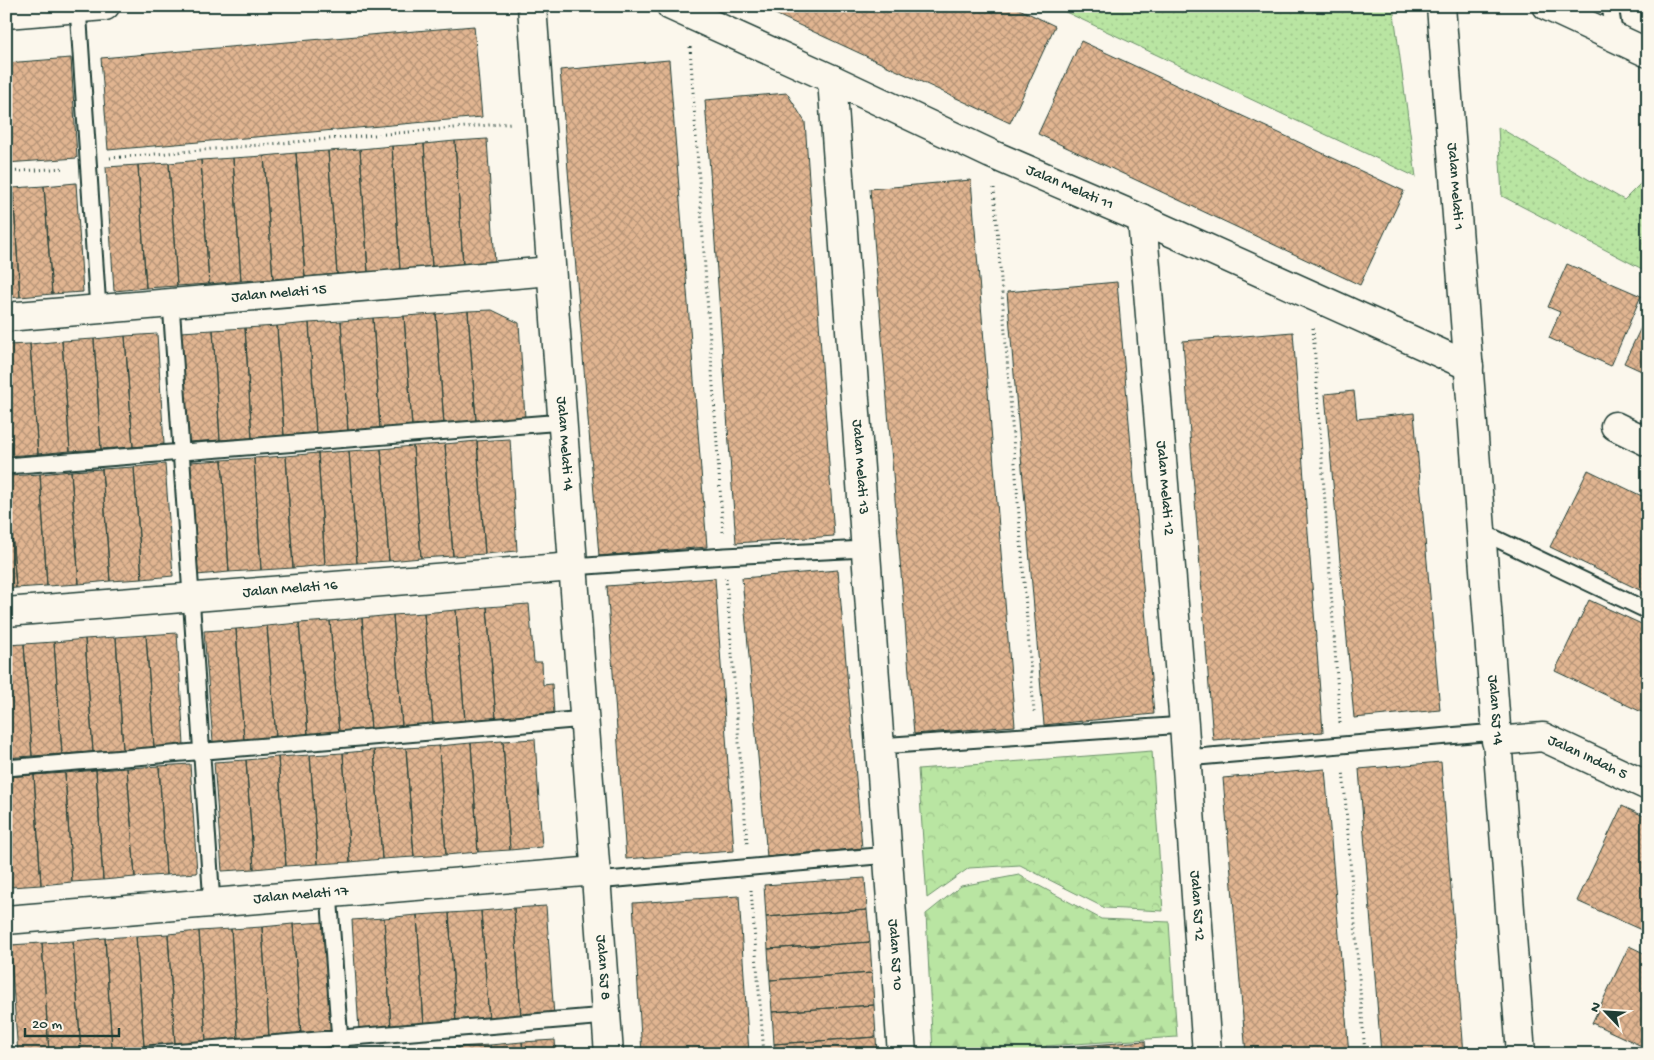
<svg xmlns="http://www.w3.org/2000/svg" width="1654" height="1060" viewBox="0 0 1654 1060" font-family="'Gochi Hand',sans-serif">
<defs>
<pattern id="grass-dots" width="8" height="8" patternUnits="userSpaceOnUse" patternTransform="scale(1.25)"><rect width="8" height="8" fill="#b9e5a2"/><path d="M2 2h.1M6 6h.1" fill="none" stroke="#9fc58c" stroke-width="1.8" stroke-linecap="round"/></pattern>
<pattern id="forest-firs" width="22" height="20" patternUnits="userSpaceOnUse" patternTransform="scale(1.25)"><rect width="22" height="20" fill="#b9e5a2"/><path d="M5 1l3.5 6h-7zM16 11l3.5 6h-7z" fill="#9fc58c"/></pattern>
<pattern id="park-crowns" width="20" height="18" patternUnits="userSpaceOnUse" patternTransform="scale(1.25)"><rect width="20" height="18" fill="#b9e5a2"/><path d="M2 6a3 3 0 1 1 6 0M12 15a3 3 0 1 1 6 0" fill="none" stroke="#9fc58c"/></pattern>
<pattern id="building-cross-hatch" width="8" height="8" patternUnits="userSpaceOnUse" patternTransform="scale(1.25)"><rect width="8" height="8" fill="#e1b591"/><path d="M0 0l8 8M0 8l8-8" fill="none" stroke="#b69477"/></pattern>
</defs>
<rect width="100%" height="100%" fill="#fbf7ec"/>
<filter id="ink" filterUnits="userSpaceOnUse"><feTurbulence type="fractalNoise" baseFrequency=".02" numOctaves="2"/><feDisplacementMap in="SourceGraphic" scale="10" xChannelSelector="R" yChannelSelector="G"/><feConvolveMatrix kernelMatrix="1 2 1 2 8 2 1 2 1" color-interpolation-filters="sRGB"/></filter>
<g filter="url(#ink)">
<path fill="url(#grass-dots)" stroke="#6c916b" d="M1053,6H1393L1416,177Z
M1498,127L1624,200L1648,176V272L1502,196Z"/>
<path fill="url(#forest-firs)" stroke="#6c916b" d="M1019,875L1101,919L1169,922L1177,1037L1046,1046V1054H933L926,914L961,886Z"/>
<path fill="url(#park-crowns)" stroke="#6c916b" d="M1152,751L1163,911L1105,908L1020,865L969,868L927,898L918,769Z"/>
<path fill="url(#building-cross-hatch)" stroke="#1f3d34" d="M758,6H1013L1055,26L1010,123Z
M474,26L482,117L108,150L101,58Z
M1081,41L1404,191L1360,285L1038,134Z
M71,58L77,158L6,163V63Z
M669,60L707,547L599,556L560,70Z
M787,93L805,122L834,536L736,543L705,100Z
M487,139L495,263L463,265L455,141Z
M455,141L463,265L432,267L424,144Z
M424,144L432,267L400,270L392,146Z
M392,146L400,270L368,272L360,149Z
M360,149L368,272L337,274L328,151Z
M328,151L337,274L305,277L296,153Z
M296,153L305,277L273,279L264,156Z
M264,156L273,279L241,281L233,158Z
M233,158L241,281L209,284L201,160Z
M201,160L209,284L177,286L169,163Z
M169,163L177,286L146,288L138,165Z
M138,165L146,288L114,291L106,167Z
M971,180L1015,726L914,734L870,189Z
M76,183L83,292L52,294L44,186Z
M44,186L52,294L20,297L13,188Z
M6,188H13L20,297L6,298Z
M1567,264L1641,296L1611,366L1549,338L1560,312L1548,307Z
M1117,282L1154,714L1044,725L1007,292Z
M492,310L519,323L525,418L476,421L468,311Z
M468,311L476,421L444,424L436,314Z
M1648,313V374L1624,363Z
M436,314L444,424L412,426L404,316Z
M404,316L412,426L380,429L373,318Z
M373,318L380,429L348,431L341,321Z
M341,321L348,431L316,433L309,323Z
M309,323L316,433L284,436L277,326Z
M277,326L284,436L252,438L245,328Z
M245,328L252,438L220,440L213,330Z
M213,330L220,440L188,442L181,332Z
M1293,332L1323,732L1213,740L1183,341Z
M157,334L164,444L133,447L125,336Z
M125,336L133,447L101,449L94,339Z
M94,339L101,449L70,451L62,341Z
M62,341L70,451L38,454L30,344Z
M30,344L38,454L6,456V345Z
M1354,391L1357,419L1414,413L1440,710L1354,718L1325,394Z
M510,439L517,551L485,554L477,441Z
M477,441L485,554L453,556L445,444Z
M445,444L453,556L421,558L413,446Z
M413,446L421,558L389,561L381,449Z
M381,449L389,561L357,563L349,451Z
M349,451L357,563L325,565L318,453Z
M318,453L325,565L293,568L286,456Z
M286,456L293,568L261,570L254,458Z
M254,458L261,570L229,572L222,460Z
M222,460L229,572L197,575L190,462Z
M165,464L173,576L142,579L134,467Z
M134,467L142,579L110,581L102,469Z
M102,469L110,581L79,584L71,471Z
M1588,470L1648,499V594L1550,547Z
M71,471L79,584L47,586L40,474Z
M40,474L47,586L16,588L8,476Z
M6,476H8L16,588L6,589Z
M838,570L862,848L767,857L742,578Z
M715,578L734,851L626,859L607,586Z
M1589,600L1648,627V715L1555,671Z
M529,604L534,662H542L543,685L552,684L554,714L496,719L487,607Z
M487,607L496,719L465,721L456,610Z
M456,610L465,721L433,724L424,613Z
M424,613L433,724L402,726L393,615Z
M393,615L402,726L371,729L362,618Z
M362,618L371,729L339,732L330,621Z
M330,621L339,732L308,735L299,623Z
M299,623L308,735L276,738L267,626Z
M267,626L276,738L244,740L236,629Z
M236,629L244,740L213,742L204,631Z
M177,633L184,745L154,747L146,635Z
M146,635L154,747L123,750L116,637Z
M116,637L123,750L93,752L85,639Z
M85,639L93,752L62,754L54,642Z
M54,642L62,754L32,756L24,644Z
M24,644L32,756L6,758V645Z
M535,739L542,847L510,850L503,741Z
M503,741L510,850L478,852L471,743Z
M471,743L478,852L446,855L439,746Z
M439,746L446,855L414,857L406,748Z
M406,748L414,857L382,859L374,750Z
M374,750L382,859L350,862L343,753Z
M343,753L350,862L318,864L310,755Z
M310,755L318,864L286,866L278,757Z
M278,757L286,866L254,869L246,760Z
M246,760L254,869L222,871L214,762Z
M1441,762L1464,1054H1381L1359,769Z
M190,764L197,873L166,875L159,766Z
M159,766L166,875L135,877L127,768Z
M127,768L135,877L103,880L96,770Z
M1325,769L1349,1054H1246L1223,778Z
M96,770L103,880L72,882L65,773Z
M65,773L72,882L41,885L34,775Z
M34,775L41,885L10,887L6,833V777Z
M1622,806L1648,818V933L1577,901Z
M6,833L10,887H6Z
M865,878L867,910L766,917L764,885Z
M739,896L749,1054H642L633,903Z
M546,906L554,1016L521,1018L514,908Z
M514,908L521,1018L489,1021L481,911Z
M867,910L870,942L768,949L766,917Z
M481,911L489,1021L456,1023L449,913Z
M449,913L456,1023L424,1026L417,915Z
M417,915L424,1026L391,1028L384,918Z
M384,918L391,1028L359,1030L352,920Z
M325,922L332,1032L301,1035L293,924Z
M293,924L301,1035L269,1037L262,927Z
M262,927L269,1037L238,1039L231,929Z
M231,929L238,1039L206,1042L199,931Z
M199,931L206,1042L175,1044L168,934Z
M168,934L175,1044L144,1046L136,936Z
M136,936L144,1046L112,1048L105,938Z
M105,938L112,1048L81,1051L73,941Z
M73,941L81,1051L49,1053L42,943Z
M870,942L872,973L770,980L768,949Z
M42,943L49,1053L18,1054L10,945Z
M1629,946L1648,955V1049L1592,1023Z
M872,973L874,1005L772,1012L770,980Z
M874,1005L876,1037L774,1044L772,1012Z
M876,1037L877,1054H775L774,1044Z
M555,1040L556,1054H523L522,1042Z
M1145,1041L1146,1054H1054L1053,1048Z
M522,1042L523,1054H491L490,1045Z
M490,1045L491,1054H458V1047Z
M458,1047V1054H425V1050Z
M425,1050V1054H393V1052Z"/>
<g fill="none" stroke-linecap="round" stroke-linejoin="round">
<defs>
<path id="lane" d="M1610,6L1615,38
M78,8L98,309
M171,303L212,903
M6,466L563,422
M1480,531L1648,611
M573,567L725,556L865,549
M879,746L1184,725
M1186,758L1496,732
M6,768L585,719
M596,881L888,855
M329,893L341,1054
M148,1054L606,1016"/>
<g id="street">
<path id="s1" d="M532,6L609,1054"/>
<path id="s2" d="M671,6L832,79L991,154L1142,219L1469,366"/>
<path d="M1547,6L1648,53"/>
<path d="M6,14L105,6"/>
<path id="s3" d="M832,79L902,1054"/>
<path id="s4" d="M1142,219L1184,725L1207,1054"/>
<path id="s5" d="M6,317L551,271"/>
<path d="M1615,426L1648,442"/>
<path id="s6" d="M6,612L573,567"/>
<path id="s7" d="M1496,741L1543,737L1648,786"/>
<path id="s8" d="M6,920L596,871"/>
</g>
<g id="secondary">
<path id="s9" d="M1441,6L1521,1054"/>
</g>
</defs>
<use href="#lane" stroke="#1f3d34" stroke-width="19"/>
<use href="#street" stroke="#1f3d34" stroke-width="31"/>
<use href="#secondary" stroke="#1f3d34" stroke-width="31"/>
<path stroke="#1f3d34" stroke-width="3" stroke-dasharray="1 4" stroke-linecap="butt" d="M690,47L723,532
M110,158L512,123
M6,172L65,168
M994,188L1034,712
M1313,328L1340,723
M726,578L747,844
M1343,769L1365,1054
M751,890L764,1054"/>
<use href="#lane" stroke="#fbf7ec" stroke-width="15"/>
<use href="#street" stroke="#fbf7ec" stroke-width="28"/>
<use href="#secondary" stroke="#fbf7ec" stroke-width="28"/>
</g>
</g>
<g text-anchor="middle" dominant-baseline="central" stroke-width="4" stroke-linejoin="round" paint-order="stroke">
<g font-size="15" fill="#1f3d34" stroke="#fbf7ec">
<text stroke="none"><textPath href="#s9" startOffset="181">Jalan Melati 1</textPath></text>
<text stroke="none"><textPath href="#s2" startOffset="438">Jalan Melati 11</textPath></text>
<text stroke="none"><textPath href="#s5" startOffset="274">Jalan Melati 15</textPath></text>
<text stroke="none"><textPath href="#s1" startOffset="439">Jalan Melati 14</textPath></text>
<text stroke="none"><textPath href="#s3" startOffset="389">Jalan Melati 13</textPath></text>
<text stroke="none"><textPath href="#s4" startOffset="270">Jalan Melati 12</textPath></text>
<text stroke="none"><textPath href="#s6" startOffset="285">Jalan Melati 16</textPath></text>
<text stroke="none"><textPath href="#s9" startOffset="706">Jalan SJ 14</textPath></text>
<text stroke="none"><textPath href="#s7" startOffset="96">Jalan Indah 5</textPath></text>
<text stroke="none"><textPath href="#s8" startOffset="296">Jalan Melati 17</textPath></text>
<text stroke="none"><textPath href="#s4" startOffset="689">Jalan SJ 12</textPath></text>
<text stroke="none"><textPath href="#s3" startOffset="878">Jalan SJ 10</textPath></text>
<text stroke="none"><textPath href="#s1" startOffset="964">Jalan SJ 8</textPath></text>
</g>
</g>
<rect width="1654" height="1060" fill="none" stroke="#fbf7ec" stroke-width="25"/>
<rect x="12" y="12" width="1629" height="1035" fill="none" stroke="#1f3d34" stroke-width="2" filter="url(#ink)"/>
<g transform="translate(1606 1012) rotate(295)" stroke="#fbf7ec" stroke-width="4" paint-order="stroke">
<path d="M0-4L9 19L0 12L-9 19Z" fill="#1f3d34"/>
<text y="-8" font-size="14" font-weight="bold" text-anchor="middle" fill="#1f3d34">N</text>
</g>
<path d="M25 1028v8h94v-8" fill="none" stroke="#1f3d34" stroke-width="2.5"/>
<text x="32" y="1028" font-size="15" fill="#1f3d34" stroke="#fbf7ec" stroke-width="4" paint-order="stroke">20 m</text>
</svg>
